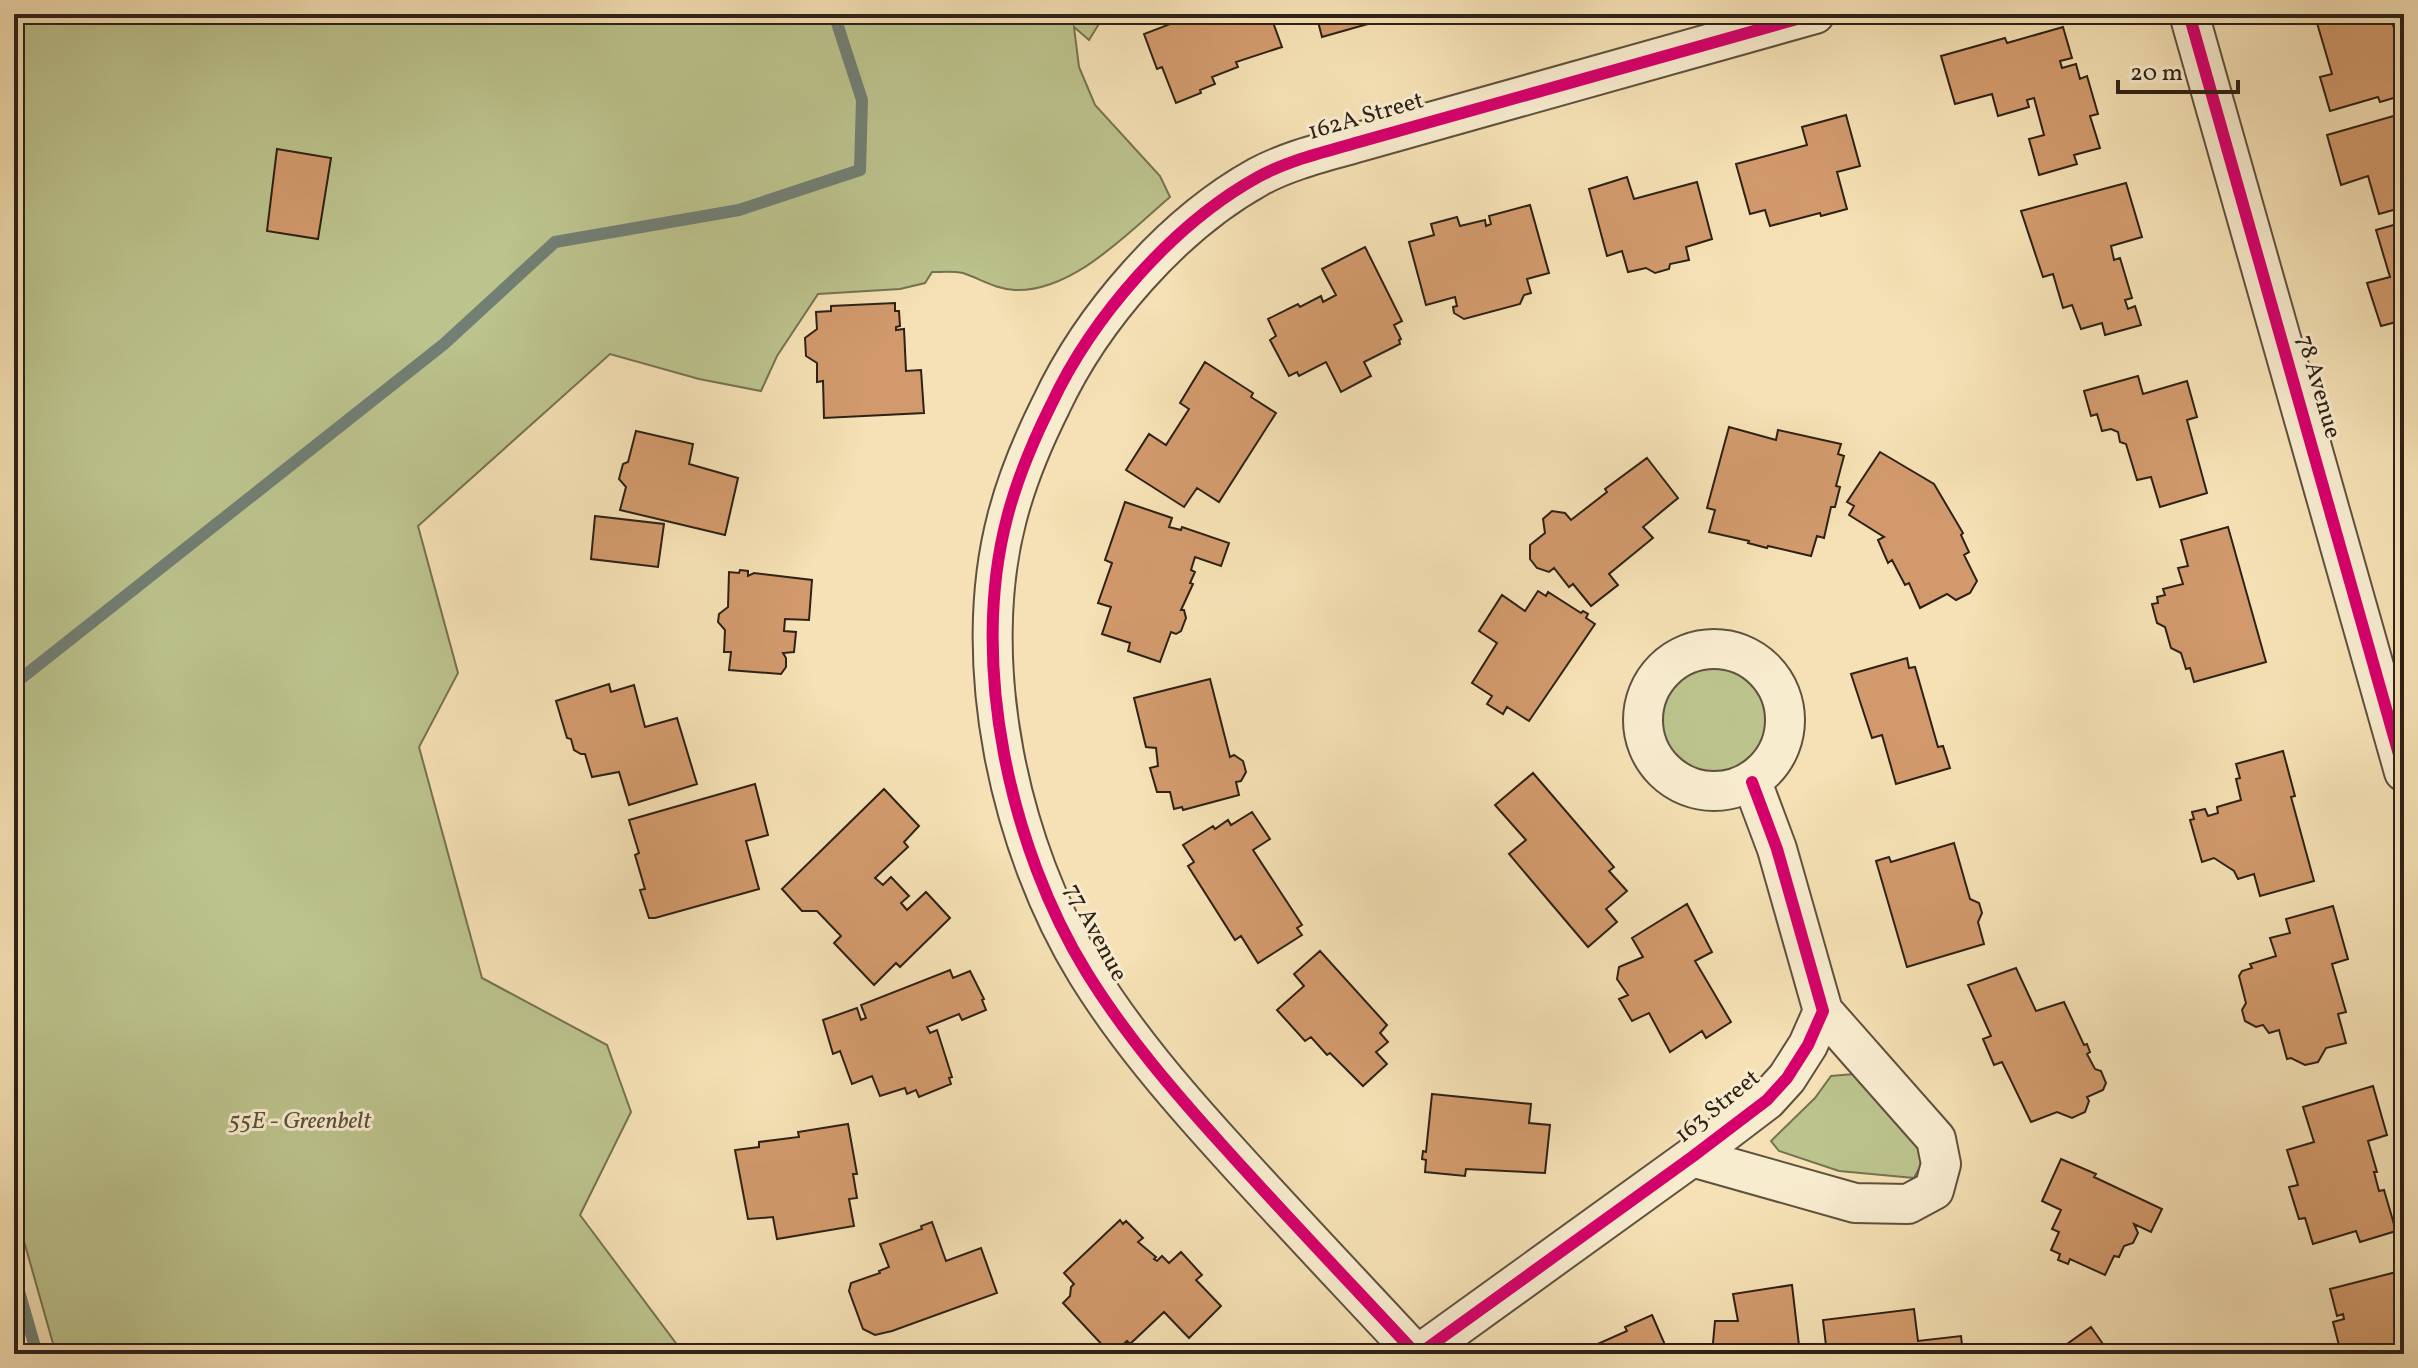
<svg xmlns="http://www.w3.org/2000/svg" width="2418" height="1368" viewBox="0 0 2418 1368" font-family="Vollkorn,serif">
<rect width="100%" height="100%" fill="#f5e1b5"/>
<filter id="stains"><feTurbulence type="fractalNoise" baseFrequency=".0025" numOctaves="4"/><feColorMatrix values="0 0 0 0 .2 0 0 0 0 .09 0 0 0 0 .02 0 0 0 .5 -.17"/></filter>
<radialGradient id="worn" r=".72"><stop offset=".6" stop-color="#630" stop-opacity="0"/><stop offset="1" stop-color="#630" stop-opacity=".3"/></radialGradient>
<path fill="#bcc38d" stroke="#757252" stroke-width="2" d="M14,14H1105L1089,40L1074,27L1079,67L1095,105L1160,176L1170,197C1129,232 1073,292 1015,290C995,289 981,279 963,273C954,271 942,272 932,272L925,283L900,289L818,294L777,356L761,391L699,379L610,354L418,526L458,673L419,747L482,978L607,1045L631,1112L580,1215L684,1354H56L14,1206Z
M1655 722a59 59 0 1 1 118 0a59 59 0 1 1-118 0Z
M1854,1074L1913,1133L1923,1161L1914,1178L1839,1171L1779,1151L1771,1141L1815,1098L1831,1076Z"/>
<g fill="none" stroke-linecap="round" stroke-linejoin="round">
<path stroke="#717f74" stroke-width="12" d="M14,684L444,344L555,242L739,210L860,170L862,100L834,14
M14,1274L37,1354"/>
</g>
<path fill="#d29a6c" stroke="#2e2117" stroke-width="2" d="M1170,14H1270L1282,47L1236,62L1238,67L1212,77L1215,84L1200,90L1201,93L1176,103L1162,67L1157,69L1144,34L1173,23Z
M1316,14H1403L1322,37Z
M2349,14H2369L2371,21L2374,20L2373,14H2390L2404,63V92L2396,94L2397,97L2380,102L2378,97L2330,111L2320,77L2332,74L2317,23Z
M2063,27L2072,58L2060,61L2062,68L2076,64L2080,79L2087,76L2098,114L2090,116L2100,148L2074,155L2077,164L2039,175L2029,139L2044,135L2034,98L2027,100L2029,107L1998,116L1992,94L1955,104L1941,56L2005,38L2007,43Z
M2404,113V207L2379,214L2368,176L2341,185L2327,135Z
M1846,115L1860,166L1837,172L1847,209L1821,216L1820,213L1770,226L1765,210L1750,214L1736,164L1807,145L1802,127Z
M277,149L331,158L318,239L267,231Z
M1627,177L1634,199L1697,182L1712,239L1686,247L1689,260L1670,264L1669,269L1655,273L1646,268L1628,272L1622,251L1607,256L1589,189Z
M2126,183L2142,237L2111,246L2114,260L2120,258L2132,298L2125,300L2128,309L2135,306L2141,325L2105,335L2102,323L2081,329L2072,305L2063,308L2053,274L2043,277L2021,211Z
M1530,205L1549,273L1527,279L1531,293L1524,295L1520,304L1464,319L1454,313L1453,307L1457,306L1455,297L1426,305L1409,242L1434,235L1431,224L1457,217L1460,226L1485,220L1486,226L1491,224L1489,216Z
M2404,222V320L2381,326L2367,283L2390,277L2376,230Z
M1365,247L1402,321L1394,325L1401,339L1399,340L1400,344L1364,362L1371,376L1341,392L1326,362L1299,376L1297,372L1289,376L1270,340L1276,336L1268,319L1298,304L1300,307L1321,296L1323,302L1336,295L1322,269Z
M895,303V311H899L900,326L896,327V330L904,329L906,371L921,370L924,413L824,418L823,381L817,382V363L806,356L805,338L817,329L816,312L831,311V306Z
M1205,362L1253,393L1251,397L1276,413L1219,502L1197,488L1184,507L1126,470L1149,434L1166,445L1189,409L1180,403Z
M2138,376L2143,394L2187,381L2197,417L2187,420L2207,493L2160,507L2151,477L2137,480L2126,444L2120,442L2118,432L2111,429L2102,431L2097,414L2091,416L2084,391Z
M1729,427L1776,440L1778,430L1841,444L1838,454L1844,456L1836,486L1840,487L1835,507H1831L1824,538L1817,536L1811,556L1768,546L1767,548L1748,543L1749,541L1709,532L1715,510L1707,508Z
M636,431L693,444L689,464L738,478L725,535L620,510L626,487L619,479L623,464L628,462Z
M1880,452L1934,484L1963,533L1961,535L1969,552L1964,555L1977,581L1970,593L1956,600L1947,594L1920,608L1909,583L1905,585L1892,560L1888,563L1878,540L1884,537L1849,515L1854,506L1847,502Z
M1647,458L1678,498L1643,527L1653,538L1609,574L1618,585L1591,606L1573,584L1569,587L1554,568L1549,572L1537,568L1530,559V545L1545,533L1543,519L1552,511L1565,513L1571,520L1607,492L1605,489Z
M1125,502L1172,518L1169,527L1181,530L1182,527L1229,543L1221,566L1195,557L1191,570L1195,572L1190,583L1193,584L1181,610H1184L1186,618L1181,631L1176,634L1171,632L1160,662L1128,651L1130,643L1102,634L1111,607L1098,603L1112,563L1105,560Z
M595,516L664,524L658,567L591,559Z
M2228,527L2266,662L2194,682L2190,668L2186,669L2181,653L2171,648L2165,627L2157,623L2152,604L2158,603L2157,597L2165,595L2163,589L2183,584L2178,568L2188,566L2181,540Z
M740,570L748,571V576L754,573L812,580L809,620L785,619L784,631L796,632L794,652L783,653L786,658V667L781,674L729,670L731,652H724L725,630L718,622L719,614L728,607L729,572L739,573Z
M1538,591L1546,596L1548,592L1581,613L1583,611L1588,614L1586,618L1595,624L1529,721L1507,707L1503,714L1487,704L1492,696L1472,683L1497,643L1479,631L1502,595L1525,611Z
M1907,658L1909,668L1915,667L1938,747L1943,746L1950,768L1896,784L1882,735L1872,738L1851,674Z
M1210,679L1230,757L1234,755L1243,761L1246,772L1241,781L1236,782L1239,795L1183,810L1182,807L1174,809L1170,792H1157L1150,768L1158,766L1156,748L1146,747L1134,698Z
M609,684L611,692L634,685L645,727L677,718L697,784L629,805L619,772L592,777L585,754H581L574,750L571,739L567,738L556,701Z
M2283,751L2295,796L2291,797L2314,881L2260,896L2254,874L2238,879L2234,871L2214,858L2202,862L2190,820L2194,819L2192,812L2205,809L2208,816L2218,813L2217,807L2241,800L2236,779L2240,778L2236,764Z
M1533,773L1614,867L1609,871L1627,891L1606,909L1617,922L1588,947L1509,854L1526,840L1495,805Z
M755,784L768,835L746,841L759,889L655,918H649L640,890L645,889L635,855L639,853L629,820Z
M884,789L919,826L904,842L908,847L875,878L883,885L891,877L909,896L901,903L907,910L926,892L950,918L900,967L896,963L874,985L834,943L841,936L817,911H802L782,889Z
M1252,812L1270,839L1253,850L1302,925L1297,928L1302,935L1258,963L1241,936L1235,940L1188,866L1194,862L1183,845L1213,826L1215,829L1228,820L1231,825Z
M1954,843L1970,899L1979,903L1982,913L1978,922L1984,944L1907,967L1876,861L1889,857L1891,862Z
M1687,904L1712,952L1695,961L1731,1022L1706,1038L1702,1031L1670,1052L1649,1013L1632,1021L1619,999L1628,995L1617,979L1619,967L1643,957L1632,938Z
M2333,906L2348,959L2332,964L2346,1012L2338,1014L2346,1043L2326,1048L2318,1062L2305,1065L2291,1058L2287,1059L2279,1030L2269,1033L2263,1025L2256,1027L2245,1021L2242,1010L2246,1003L2239,976L2242,971L2252,968L2250,964L2276,956L2270,938L2290,933L2286,919Z
M1320,951L1387,1025L1380,1033L1388,1042L1376,1052L1387,1064L1363,1086L1330,1053L1327,1055L1311,1037L1305,1041L1277,1010L1304,986L1294,974Z
M2016,968L2036,1011L2064,1002L2084,1045L2087,1044L2090,1052L2087,1054L2095,1069L2101,1071L2106,1083L2103,1090L2087,1097L2089,1101L2085,1112L2072,1118L2057,1112L2031,1122L2002,1062L1994,1065L1983,1039L1991,1036L1968,985Z
M950,970L953,978L970,971L984,999L982,1000L986,1010L962,1020L959,1014L927,1027L930,1033L937,1030L952,1077L949,1078L951,1084L919,1097L916,1090L907,1094L905,1088L880,1096L872,1076L852,1084L840,1051L833,1054L823,1020L857,1008L861,1020L866,1018L861,1005Z
M2373,1086L2387,1135L2368,1141L2377,1172H2374L2379,1191L2384,1190L2396,1231L2360,1242L2356,1231L2313,1244L2305,1218L2299,1219L2289,1187L2298,1185L2287,1150L2314,1142L2303,1107Z
M1432,1094L1531,1104L1529,1123L1550,1125L1545,1173L1466,1169L1465,1176L1425,1172L1426,1160L1422,1159L1423,1151L1426,1152Z
M848,1124L857,1174H853L857,1198L849,1199L854,1226L777,1239L773,1217L748,1219L735,1150L759,1147V1142L799,1137L798,1132Z
M2061,1159L2096,1174L2094,1177L2162,1209L2151,1232L2134,1224L2138,1233L2133,1243L2124,1246L2119,1257L2114,1256L2105,1275L2070,1259L2068,1264L2058,1260L2060,1254L2051,1250L2059,1232L2052,1229L2061,1210L2042,1201Z
M1120,1220L1123,1224L1126,1221L1143,1238L1138,1242L1156,1257L1154,1259L1157,1261L1162,1256L1169,1263L1181,1252L1202,1275L1196,1280L1221,1306L1189,1338L1164,1312L1130,1344L1127,1341L1116,1351L1107,1350L1063,1303L1070,1296L1071,1287L1074,1284L1064,1273Z
M932,1222L946,1261L981,1248L997,1293L892,1331L875,1335L863,1329L849,1291L851,1283L880,1273L879,1271L889,1267L880,1244L922,1229L921,1226Z
M2404,1270V1354L2341,1353L2333,1322L2344,1319L2343,1314L2337,1316L2330,1289Z
M1792,1285L1800,1354H1712L1715,1321H1738L1733,1294Z
M1914,1309L1918,1341L1961,1336L1963,1354H1827L1823,1320Z
M1652,1315L1669,1354H1597L1593,1346L1627,1331L1625,1327Z
M2091,1327L2110,1354H2053Z"/>
<g fill="none" stroke-linecap="round" stroke-linejoin="round">
<defs>
<path id="street" d="M2189,14L2404,772
M1643 720a71 71 0 1 1 142 0a71 71 0 1 1-142 0Z
M1692,1157L1855,1203L1908,1204L1934,1190L1941,1164L1936,1139L1823,1011
M1416,1354C1352,1285 1287,1217 1224,1147C1175,1093 1126,1036 1087,973C1010,848 969,663 1007,518C1017,479 1033,441 1051,405C1092,317 1173,224 1258,177C1289,160 1325,152 1359,142L1815,14
M1419,1354L1692,1157L1767,1100L1787,1078L1808,1045L1823,1011L1777,849L1752,782"/>
</defs>
<use href="#street" stroke="#60513e" stroke-width="42"/>
<use href="#street" stroke="#f8eccf" stroke-width="38"/>
<defs>
<path id="cycleway" d="M2189,14L2404,772
M1416,1354C1352,1285 1287,1217 1224,1147C1175,1093 1126,1036 1087,973C1010,848 969,663 1007,518C1017,479 1033,441 1051,405C1092,317 1173,224 1258,177C1289,160 1325,152 1359,142L1815,14
M1419,1354L1692,1157L1767,1100L1787,1078L1808,1045L1823,1011L1777,849L1752,782"/>
</defs>
<use href="#cycleway" stroke="#f8eccf" stroke-width="17"/>
<use href="#cycleway" stroke="#d6006c" stroke-width="12"/>
</g>
<g text-anchor="middle" dominant-baseline="central" stroke-width="6" stroke-linejoin="round" paint-order="stroke">
<g font-size="24" fill="#2e2117" stroke="#f8eccf">
<text transform="translate(1366 117) rotate(-16)">162A Street</text>
<text transform="translate(2318 387) rotate(74)">78 Avenue</text>
<text transform="translate(1095 933) rotate(62)">77 Avenue</text>
<text transform="translate(1718 1107) rotate(-39)">163 Street</text>
</g>
<g font-size="24" font-style="italic" fill="#59523a" stroke="#f8eccf">
<text x="300" y="1122">55E - Greenbelt</text>
</g>
</g>
<rect width="2418" height="1368" fill="none" stroke="#f5e1b5" stroke-width="48"/>
<rect x="16" y="16" width="2386" height="1336" fill="none" stroke="#2e2117" stroke-width="4"/>
<rect x="24" y="24" width="2370" height="1320" fill="none" stroke="#2e2117" stroke-width="2"/>
<path d="M2118 80v12h120v-12" fill="none" stroke="#2e2117" stroke-width="4"/>
<text x="2130" y="80" font-size="24" fill="#2e2117" stroke="#f8eccf" stroke-width="6" paint-order="stroke">20 m</text>
<rect width="100%" height="100%" filter="url(#stains)"/>
<rect width="100%" height="100%" fill="url(#worn)"/>
</svg>
